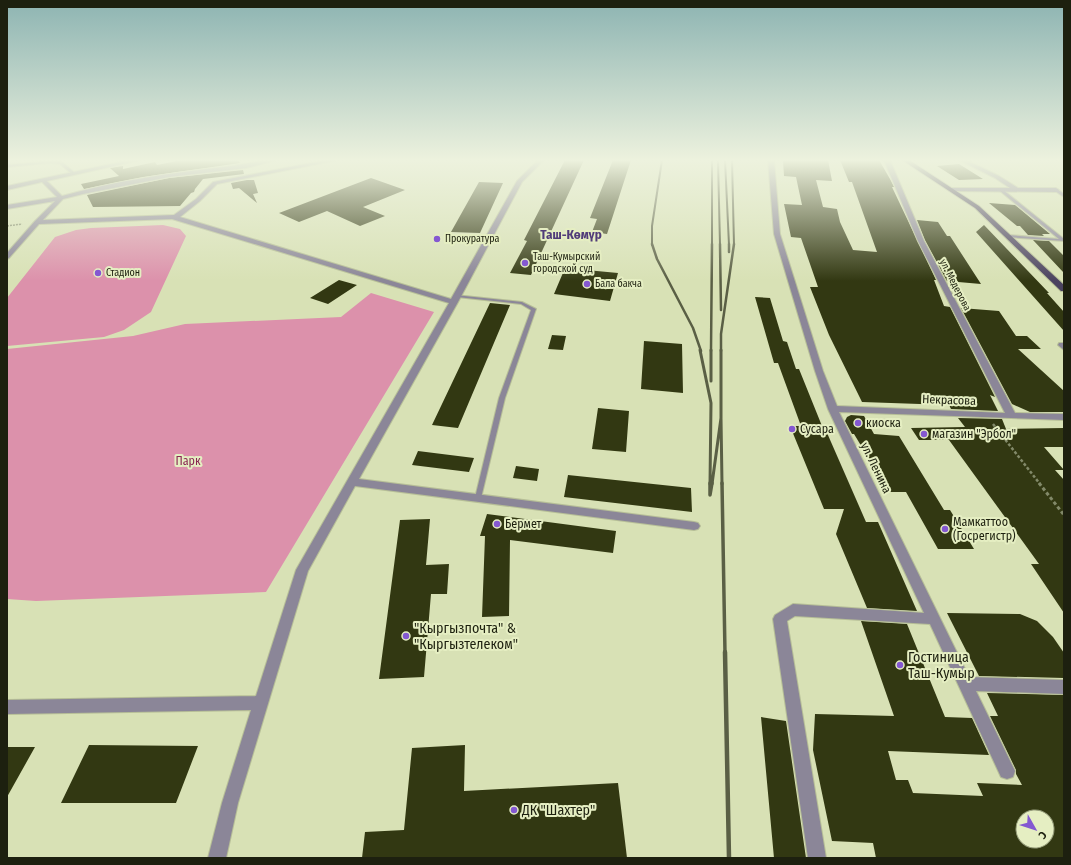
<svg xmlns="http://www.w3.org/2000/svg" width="1071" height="865" viewBox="0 0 1071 865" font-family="'Fira Sans Condensed',sans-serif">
<rect width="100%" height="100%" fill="#d8e1b5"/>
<path fill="#dc91ab" d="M163,225L180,229L186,236L151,312L124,330L104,337L7,346V298L55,237L76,230L91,228Z
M371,293L434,312L266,592L36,601L7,599V349L133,336L185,324L341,317Z"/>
<path fill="#323812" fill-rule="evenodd" d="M182,160H238L240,163L143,177L84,189L81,184L119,176L110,168L123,166V169L155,162L157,165Z
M565,160H584L531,275L510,273L527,241L524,240Z
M613,160H631L607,234L592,232L597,219L590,218Z
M783,160H828L832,181L816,180L823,207L837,209L840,222L853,250L877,252L852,182H849L840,160H879L890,179L894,187H892L936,280H934L944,306L950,307L995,397L990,395L998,411L951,409L949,405L862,402L829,335L810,287H818L801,238L791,237L784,204L802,205L796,177L784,176Z
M959,164L983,179L959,180L937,166Z
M243,170L244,174L203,179L195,189L194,192L191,193L180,206L93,207L87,195L169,178Z
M371,178L405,190L363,207L385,216L360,226L327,211L299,222L279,213Z
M247,180H254L258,193L253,194L257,203L239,188L233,189L231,183Z
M479,182L503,183L480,233L451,232Z
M989,203L1015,205L1050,234H1042L1044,236L1028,235L1020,226H1017Z
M917,220L938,222L947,236H950L981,284L947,281L925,240Z
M984,225L1049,293H1047L1064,312V331L976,232Z
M1033,240L1049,241L1064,256V273Z
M565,268L618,273L610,301L554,294Z
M339,280L357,285L328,304L310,298Z
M755,297L770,298L783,341L787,342L796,369H799L822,426H824L866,522H878L917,611L867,608L836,534L844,509H824L790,426H801L778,363H774Z
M490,303L510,305L458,428L432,425Z
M961,308L999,311L1016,336H1027L1041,349H1018L1064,391V412H1030L1012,404Z
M552,335L566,336L563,350L548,349Z
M644,341L682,344L683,393L641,389Z
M598,408L629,411L626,452L592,449Z
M851,415L864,416L874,434L899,436L944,510H950L974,549H938L906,492H889L854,434H852L845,421L847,417Z
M958,418L1002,419L1006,429L1064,428V447H1044L1064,470H1055L1064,480V613L1031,564H1039L949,440H919L911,428L965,427Z
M418,451L474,458L469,472L412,465Z
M516,466L539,469L537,481L513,478Z
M568,475L691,488L692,512L564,497Z
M487,514L616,531L613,553L510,540L509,616L482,617L485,536H480Z
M430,519L426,565L449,564L447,594H431L424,677L379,679L400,520Z
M947,613L1020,614L1037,621L1053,637L1064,653V678L979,676Z
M861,621L907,624L945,717L972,718L989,755L888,751L896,780H908L913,793L983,796L977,783L1022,785L1016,774V770L990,716H998L987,693L1064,695V858H876L873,843L832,841L813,750L815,714L894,716ZM1023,817H1047V841H1023Z
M761,717L786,721L806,858H774Z
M89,745L198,746L176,803H61Z
M465,745L464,791L618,783L627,858H362L365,832L404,830L412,748Z
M7,747H35L7,797Z"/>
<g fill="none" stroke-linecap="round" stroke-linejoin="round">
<defs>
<path id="lane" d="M50,161L62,162L75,173L72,174L60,164L50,163L7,167V165Z
M1000,189H1002L1064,239V241L1007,237V235H1008L1059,239L1000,191Z
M1055,189H1057L1064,194V197L1055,191Z
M455,295L522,302L536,309L505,398L481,498L480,500H476L475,498L499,398L531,310L521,304L457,297H455Z"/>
<path id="street" d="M130,160H141L47,181L62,196C115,181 170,173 225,167C242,165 259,160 277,160L246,168L169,177L83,194L63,199L43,220L174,215L196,199L213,182L326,160H338L217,184L200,201L180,217L451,299L517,181L538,160H544L522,182L458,302L359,479L694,522L698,523L700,526L698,529L694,530L355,486L308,571L238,803L226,858H208L222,803L251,710L7,714V700L256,696L296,570L449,303L172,219L39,224L9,258L7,259V253L35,221L55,201L7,209V205L57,197L42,182L7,190V186Z
M768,160H774L780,234L823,371L837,406L1005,413L918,241L884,160H890L924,241L1015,413L1064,414V420L839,412L969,677L1064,680V694L976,691L1015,771L1013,777L1007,779L1001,777L930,624L795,616L787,621L826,858H808L773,619L775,615L793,604L924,613L828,409L815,371L774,234Z
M959,160H966L999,176L1018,188H1056L1059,190L1056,192L950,191V189L952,188H1010L995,178Z
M1059,343H1064V350L1058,345Z"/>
<path id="primary" d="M902,160H909L979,206L1064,285V291H1061L975,208Z"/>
</defs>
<use href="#lane" stroke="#b6be97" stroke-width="2"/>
<use href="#street" stroke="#b6be97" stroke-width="2"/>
<use href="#primary" stroke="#b6be97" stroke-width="2"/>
<path stroke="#828969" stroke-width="1.5" stroke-dasharray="2 1" stroke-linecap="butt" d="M7,226L22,224"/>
<path stroke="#828969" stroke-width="2.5" stroke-dasharray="3 2" stroke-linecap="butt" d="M993,424L1040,484"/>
<path stroke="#828969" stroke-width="3" stroke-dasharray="3.5 2.5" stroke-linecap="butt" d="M1039,483L1064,515"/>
<use href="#lane" fill="#8b8698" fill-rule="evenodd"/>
<use href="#street" fill="#8b8698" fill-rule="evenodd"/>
<use href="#primary" fill="#4a425f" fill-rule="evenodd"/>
<path stroke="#5a5f45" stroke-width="2" d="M718,160L720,245
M725,160L729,245
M732,160L734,245
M652,245V226L662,160
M712,245V160"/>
<path stroke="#5a5f45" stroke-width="2.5" d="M652,244L657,259L693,328L701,351
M720,244L721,310
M729,244V252
M711,351L712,244
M721,351V334L734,244"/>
<path stroke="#5a5f45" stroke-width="3" d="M700,350L711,403L710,484
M721,350V418
M711,381V350
M712,484L721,418L722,484"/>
<path stroke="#5a5f45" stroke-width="3.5" d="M710,483V495L712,483
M722,483L725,653"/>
<path stroke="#5a5f45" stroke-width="4.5" d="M725,652L729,858"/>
</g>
<linearGradient id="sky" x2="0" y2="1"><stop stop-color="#8db4b2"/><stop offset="0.57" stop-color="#edf2de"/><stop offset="1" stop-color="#edf2de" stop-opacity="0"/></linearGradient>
<rect width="1071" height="281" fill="url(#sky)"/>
<g fill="#8458d1" stroke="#e5eec2" stroke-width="1.5">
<circle cx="437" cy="239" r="4"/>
<circle cx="525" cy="263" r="4"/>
<circle cx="98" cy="273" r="4"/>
<circle cx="587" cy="284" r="4"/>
<circle cx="858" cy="423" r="4"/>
<circle cx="792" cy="429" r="4"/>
<circle cx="924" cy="434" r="4"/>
<circle cx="497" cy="524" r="4"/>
<circle cx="945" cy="529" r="4"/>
<circle cx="406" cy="636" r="4"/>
<circle cx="900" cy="665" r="4"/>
<circle cx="514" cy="810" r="4"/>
</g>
<g text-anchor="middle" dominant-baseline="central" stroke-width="4" stroke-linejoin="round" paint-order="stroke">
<g font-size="10" fill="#1d200f" stroke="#e5eec2" text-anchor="start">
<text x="445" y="239">Прокуратура</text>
<text x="533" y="257">Таш-Кумырский<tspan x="533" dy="12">городской суд</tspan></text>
<text x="106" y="273">Стадион</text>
<text x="595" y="284">Бала бакча</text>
</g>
<g font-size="10" fill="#1d200f" stroke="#e5eec2">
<text transform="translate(955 285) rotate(63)">ул. Медерова</text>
</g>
<g font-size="12" fill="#1d200f" stroke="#e5eec2">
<text transform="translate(949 400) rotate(2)">Некрасова</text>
<text transform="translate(876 468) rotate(64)">ул. Ленина</text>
</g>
<g font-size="12" fill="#1d200f" stroke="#e5eec2" text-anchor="start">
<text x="866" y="423">киоска</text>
<text x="800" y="429">Сусара</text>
<text x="932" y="434">магазин "Эрбол"</text>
<text x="953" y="522">Мамкаттоо<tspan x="953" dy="14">(Госрегистр)</tspan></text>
<text x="505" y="524">Бермет</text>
</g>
<g font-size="12" fill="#892652" stroke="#e5eec2">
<text x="188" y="461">Парк</text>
</g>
<g font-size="13" font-weight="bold" fill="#513c79" stroke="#e5eec2">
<text x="571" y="234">Таш-Көмүр</text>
</g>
<g font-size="14" fill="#1d200f" stroke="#e5eec2" text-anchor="start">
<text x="414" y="628">"Кыргызпочта" &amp;<tspan x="414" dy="16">"Кыргызтелеком"</tspan></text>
<text x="908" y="657">Гостиница<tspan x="908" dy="16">Таш-Кумыр</tspan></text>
<text x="522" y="810">ДК "Шахтер"</text>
</g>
</g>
<rect width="1071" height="865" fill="none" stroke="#1d200f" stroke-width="16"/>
<g transform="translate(1035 829) rotate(129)"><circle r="19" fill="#e5eec2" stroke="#959c7a"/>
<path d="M0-3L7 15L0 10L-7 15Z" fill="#8458d1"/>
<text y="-6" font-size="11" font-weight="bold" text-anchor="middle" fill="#1d200f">С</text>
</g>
</svg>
